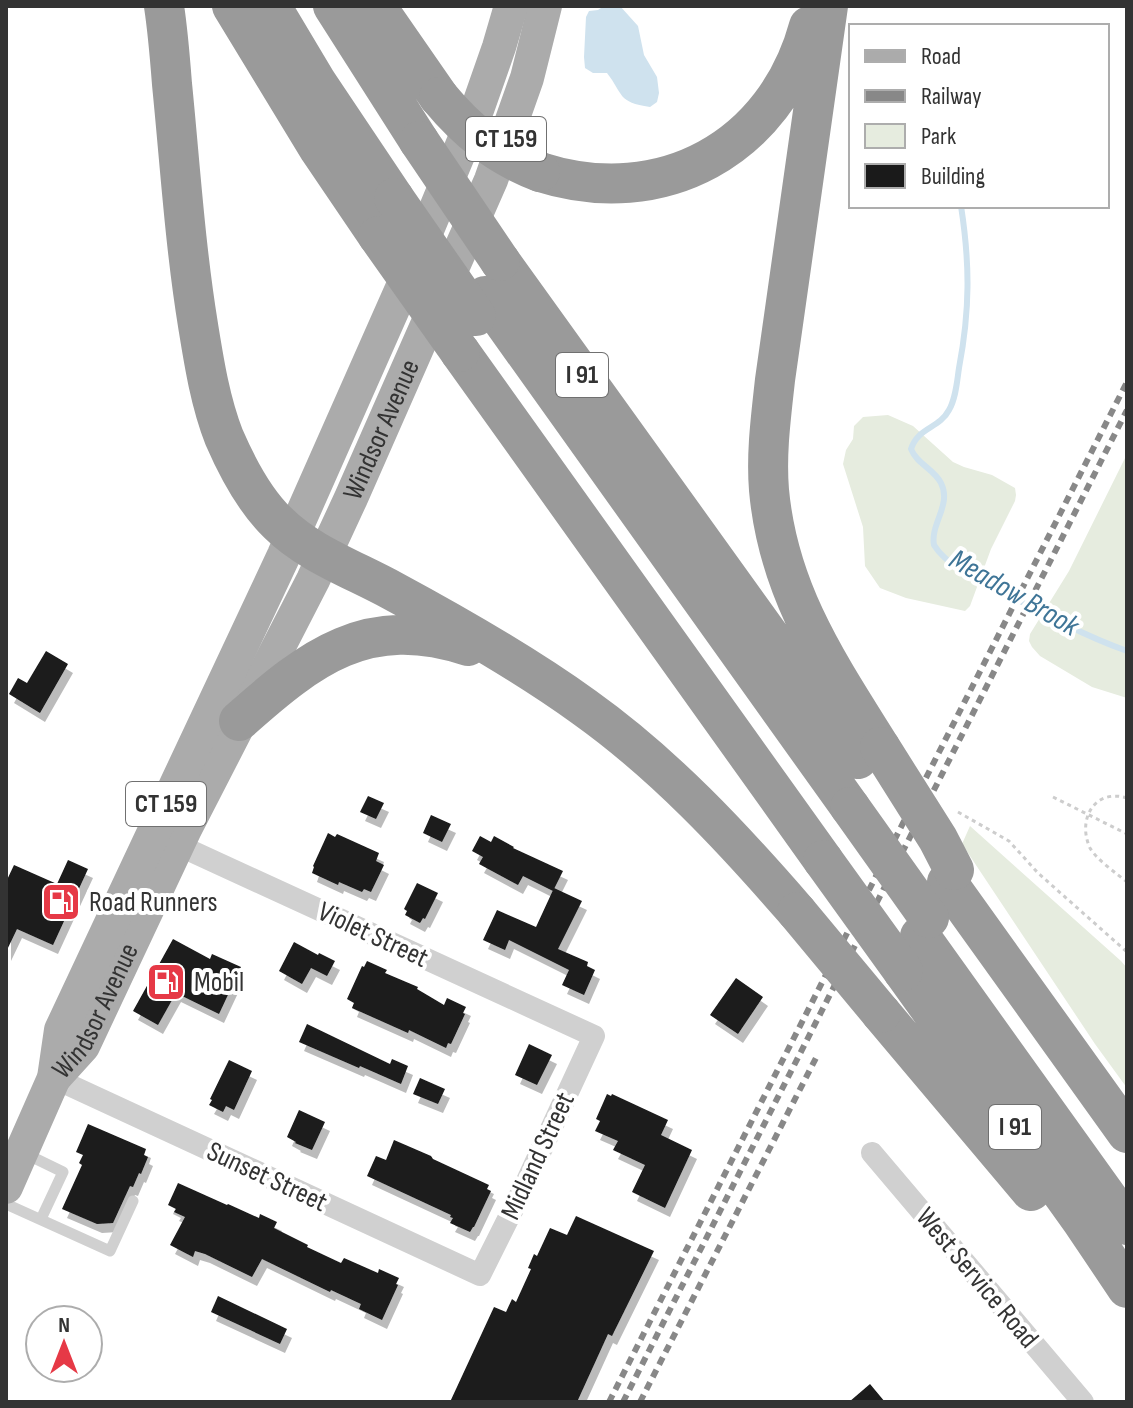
<svg xmlns="http://www.w3.org/2000/svg" width="1133" height="1408" viewBox="0 0 1133 1408" font-family="'Sofia Sans Condensed',sans-serif">
<defs>
<filter id="shadow"><feDropShadow dx="5" dy="9" stdDeviation="0" flood-color="#0004"/></filter>
</defs>
<rect width="100%" height="100%" fill="#fff"/>
<path fill="#e6ecdf" d="M888,415L913,426L953,462L964,467L992,475L1015,488L1016,495L1015,501L991,549L970,606L965,611L906,598L880,588L865,566L863,527L843,464L846,450L853,439L854,426L863,417Z
M1127,454V698L1092,687L1040,656L1032,647L1029,641L1030,634L1069,571Z
M970,826L1121,961L1127,968V1088L1095,1044L962,844Z"/>
<path fill="#cfe2ee" d="M604,6H620L638,26L644,55L657,77L659,93L657,102L650,107C617,102 624,95 607,73H593L585,68L584,57L586,17L589,11L598,10Z"/>
<g fill="none" stroke-linecap="round" stroke-linejoin="round">
<path stroke="#cfe2ee" stroke-width="6" d="M961,206C970,264 970,310 959,368C957,381 956,398 949,410C939,429 918,427 911,449C917,464 934,469 941,483C952,505 930,524 934,545C947,567 985,583 1007,594C1046,615 1085,636 1127,651"/>
</g>
<path fill="#1a1a1a" filter="url(#shadow)" d="M46,651L68,664L40,713L9,694L18,678L27,683Z
M368,796L384,803L376,819L360,812Z
M431,815L451,824L442,842L423,833Z
M328,833L335,837L337,834L379,853L376,861L384,865L371,892L364,889L362,892L339,882L338,885L312,873L314,867L313,866Z
M480,836L491,842L494,836L514,847L513,848L563,871L553,891L523,876L518,885L479,864L483,857L472,851Z
M68,860L88,869L53,945L17,929L6,952V882L14,865L57,884Z
M417,883L438,893L425,919L423,918L420,923L405,915L407,911L404,909Z
M554,888L582,901L558,949L588,962L587,966L595,970L584,995L562,985L569,970L509,940L505,950L483,940L497,910L536,927Z
M173,939L210,959L212,954L241,967L219,1014L176,993L158,1025L133,1011Z
M294,942L318,955L319,953L335,961L327,976L311,968L302,984L279,971Z
M367,961L387,970L385,973L418,987L417,989L444,1005L447,998L466,1007L463,1013L465,1014L451,1044L448,1043L446,1048L409,1030L408,1033L352,1008L354,1003L347,999L362,966L364,967Z
M736,978L763,997L738,1034L710,1015Z
M307,1024L390,1064L392,1059L408,1066L401,1084L360,1066L359,1068L299,1042Z
M529,1044L552,1055L537,1085L515,1075Z
M229,1060L252,1071L234,1110L226,1106L223,1112L209,1105L212,1100L210,1099Z
M420,1078L445,1089L438,1104L413,1094Z
M607,1094L611,1096L612,1094L668,1120L661,1135L692,1150L665,1208L632,1192L645,1165L613,1150L618,1141L595,1131L600,1121L596,1119Z
M299,1110L325,1122L312,1150L295,1143L296,1142L287,1137Z
M88,1124L146,1149L144,1155L148,1157L141,1174L139,1173L133,1187L130,1186L113,1223L97,1224L62,1209L82,1165L79,1163L83,1155L76,1152Z
M394,1140L431,1156L433,1159L489,1185L487,1189L491,1191L474,1227H473L470,1232L450,1223L453,1218L450,1217L451,1215L367,1176L376,1156L386,1160Z
M178,1183L227,1205L228,1204L259,1218L260,1214L277,1222L274,1228L308,1245L307,1247L341,1263L344,1258L378,1273L379,1269L399,1278L396,1284L398,1285L382,1320L359,1309L361,1304L331,1290L330,1292L262,1259L252,1277L205,1254L195,1251L193,1257L170,1245L185,1217L174,1212L176,1209L168,1205Z
M576,1216L654,1251L612,1336L608,1334L577,1402H450L494,1307L506,1312L512,1299L516,1302L531,1269L528,1268L534,1254L537,1256L550,1228L567,1235Z
M218,1296L287,1329L280,1344L211,1312Z
M870,1384L885,1402H849Z"/>
<g fill="none" stroke-linecap="round" stroke-linejoin="round">
<path stroke="#cdcdcd" stroke-width="3" stroke-dasharray="4 4" stroke-linecap="butt" d="M1053,797L1127,834
M1127,798C1094,788 1077,820 1090,848C1096,859 1117,874 1127,882
M958,812L1009,841L1038,873L1127,952"/>
<path stroke="#d0d0d0" stroke-width="11" d="M26,1154L63,1172L41,1219
M6,1204L110,1251L133,1201"/>
<path stroke="#d0d0d0" stroke-width="22" d="M54,1078L480,1275L525,1185L594,1036L165,839
M872,1153L1083,1402"/>
<g stroke="#ababab" stroke-width="34">
<path id="s1" d="M54,1078L83,1046L185,829L313,580L351,498L491,180L527,78L545,6"/>
<path d="M6,1187L54,1078L61,1030L284,555L415,259L478,107L499,47L511,6"/>
</g>
<path stroke="#9a9a9a" stroke-width="40" d="M164,6C168,32 170,58 172,84C180,164 185,245 198,325C204,362 210,401 224,437C237,467 254,500 278,523C309,554 355,570 393,591C458,626 523,663 584,707C664,764 732,837 797,912
M232,6L319,149L378,236
M271,6L317,83L394,198
M333,6L419,141
M376,6L439,97
M828,6L775,380C771,417 766,453 769,490C778,591 828,664 880,747
M540,172C662,211 776,148 809,26
M500,261L858,759
M485,296L850,807
M460,352L823,860
M239,721C311,657 367,613 468,646
M947,882L1127,1133
M920,936L1127,1225
M903,971L1082,1221L1127,1288
M881,1013L1031,1191"/>
<path stroke="#888" stroke-width="6" stroke-dasharray="8 6" stroke-linecap="butt" d="M609,1402L1127,382
M623,1402L1127,410
M640,1402L817,1056"/>
<path stroke="#9a9a9a" stroke-width="40" d="M439,97C468,132 498,156 540,172
M419,141L500,261
M394,198L476,316
M378,236L460,352
M880,747L938,839L954,870
M850,807L929,918
M823,860L903,971
M797,912L881,1013"/>
</g>
<defs>
<symbol id="fuel-square" viewBox="-11 -11 22 22"><rect x="-9" y="-9" width="18" height="18" rx="4" fill="#e63946" stroke="#fff"/><path d="M-5.5-6h7V0h2V4h1.3V-2.5L3-4.5l.8-.8L6-3V5H2.5V1h-1V6h-7ZM-4.2-4.7v3.2H.2V-4.7Z" fill="#fff"/></symbol>
</defs>
<g fill-rule="evenodd">
<use href="#fuel-square" x="39" y="880" width="44" height="44"/>
<use href="#fuel-square" x="144" y="960" width="44" height="44"/>
</g>
<g text-anchor="middle" dominant-baseline="central" stroke-width="8" stroke-linejoin="round" paint-order="stroke">
<g fill="#fff" stroke="#707070" stroke-width="2">
<rect x="466" y="117" width="80" height="44" rx="6"/>
<rect x="556" y="353" width="52" height="44" rx="6"/>
<rect x="126" y="782" width="80" height="44" rx="6"/>
<rect x="989" y="1105" width="52" height="44" rx="6"/>
</g>
<g font-size="26" font-weight="bold" fill="#333">
<text x="506" y="139">CT 159</text>
<text x="582" y="375">I 91</text>
<text x="166" y="804">CT 159</text>
<text x="1015" y="1127">I 91</text>
</g>
<g font-size="28" fill="#333" stroke="#fff">
<text stroke="none"><textPath href="#s1" startOffset="728">Windsor Avenue</textPath></text>
<text transform="translate(373 935) rotate(25)">Violet Street</text>
<text stroke="none"><textPath href="#s1" startOffset="80">Windsor Avenue</textPath></text>
<text transform="translate(538 1156) rotate(-65)">Midland Street</text>
<text transform="translate(267 1177) rotate(25)">Sunset Street</text>
<text transform="translate(977 1278) rotate(50)">West Service Road</text>
</g>
<g font-size="28" fill="#333" stroke="#fff" text-anchor="start">
<text x="89" y="902">Road Runners</text>
<text x="194" y="982">Mobil</text>
</g>
<g font-size="30" font-style="italic" fill="#3f7597" stroke="#fff">
<text transform="translate(1014 593) rotate(30)">Meadow Brook</text>
</g>
</g>
<rect width="1133" height="1408" fill="none" stroke="#333333" stroke-width="16"/>
<rect x="849" y="24" width="260" height="184" fill="#ffffff" stroke="#adadad" stroke-width="2"/>
<rect x="865" y="50" width="40" height="12" fill="#ababab" stroke="#adadad" stroke-width="2"/>
<text x="921" y="64" font-size="24" fill="#333333">Road</text>
<rect x="865" y="90" width="40" height="12" fill="#888888" stroke="#adadad" stroke-width="2"/>
<text x="921" y="104" font-size="24" fill="#333333">Railway</text>
<rect x="865" y="124" width="40" height="24" fill="#e6ecdf" stroke="#adadad" stroke-width="2"/>
<text x="921" y="144" font-size="24" fill="#333333">Park</text>
<rect x="865" y="164" width="40" height="24" fill="#1a1a1a" stroke="#adadad" stroke-width="2"/>
<text x="921" y="184" font-size="24" fill="#333333">Building</text>
<g transform="translate(64 1344)"><circle r="38" fill="#ffffff" stroke="#adadad" stroke-width="2"/>
<path d="M0-6L14 30L0 20L-14 30Z" fill="#e63946"/>
<text y="-12" font-size="22" font-weight="bold" text-anchor="middle" fill="#333333">N</text>
</g>
</svg>
